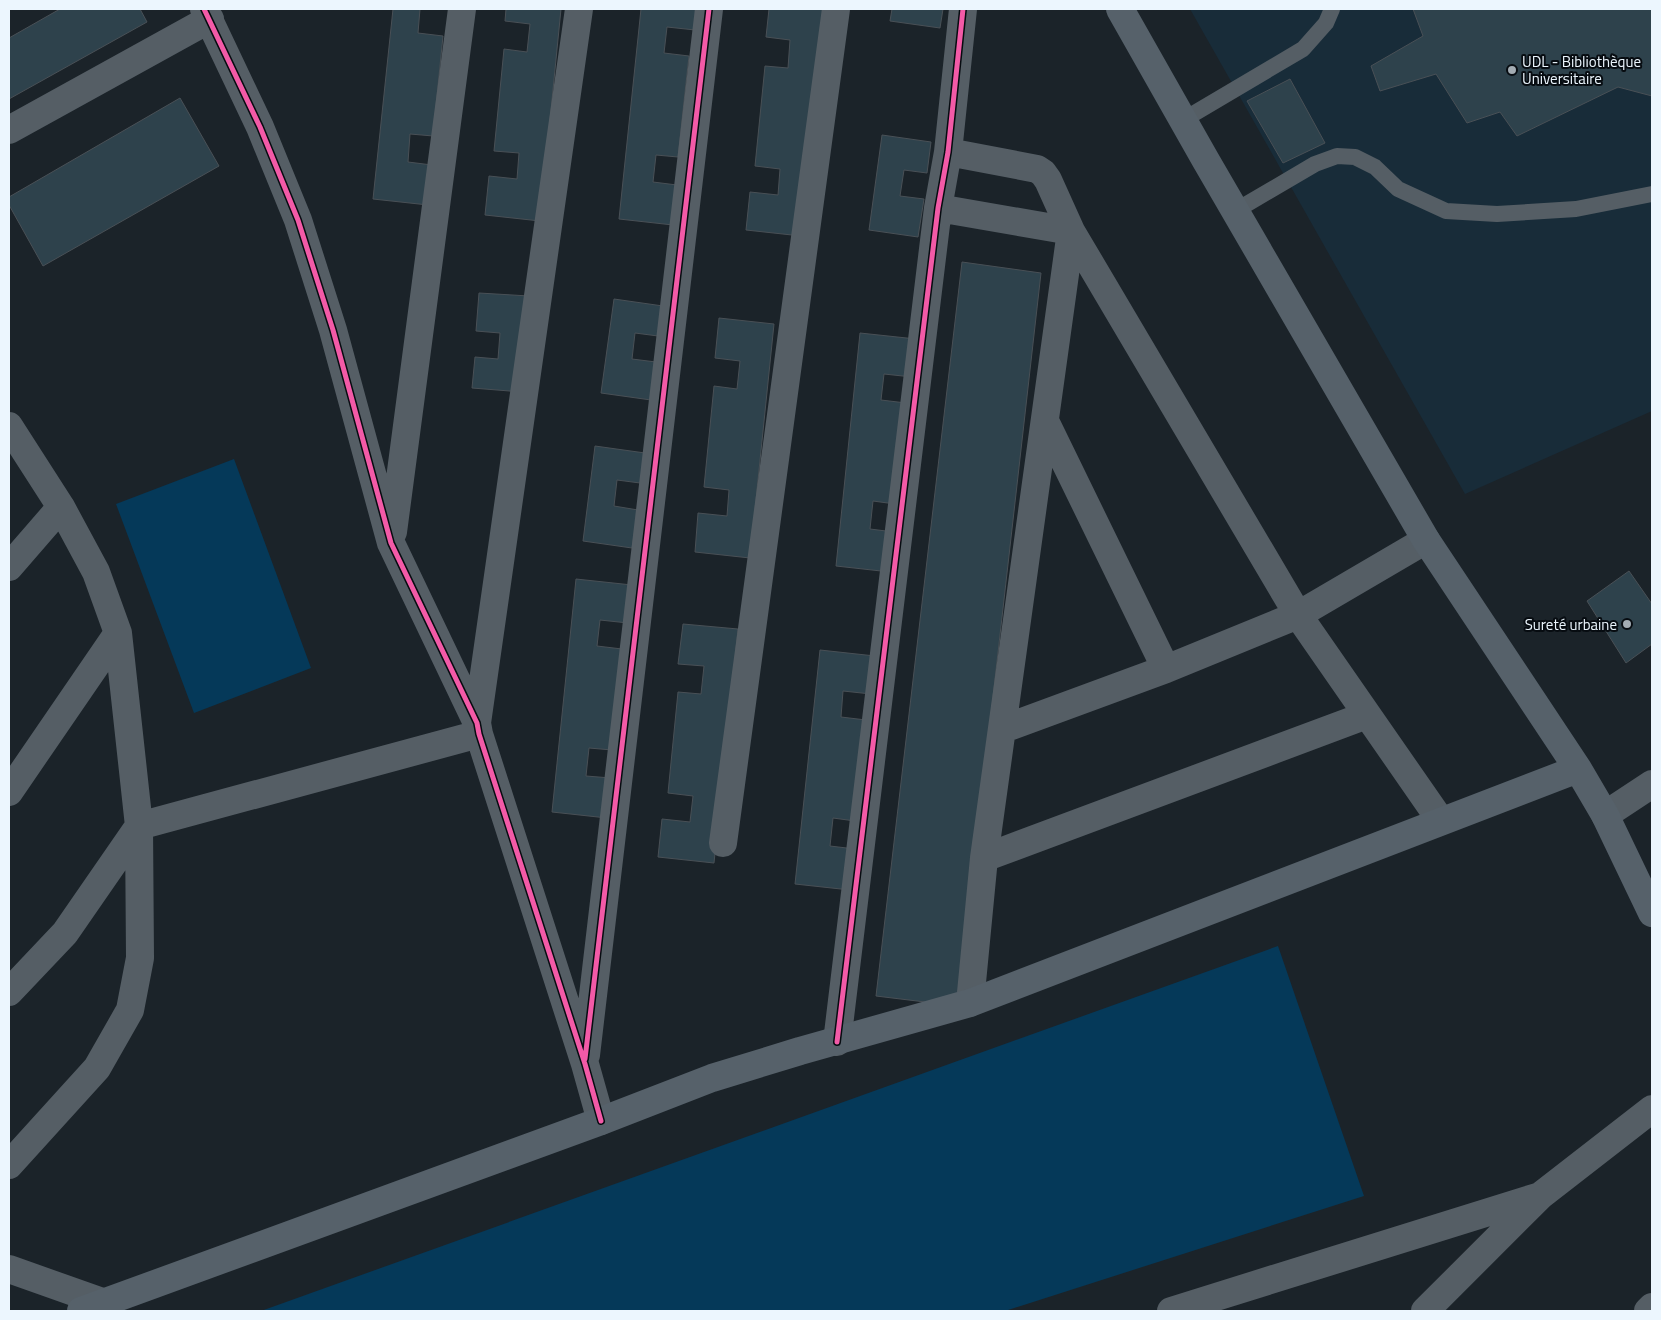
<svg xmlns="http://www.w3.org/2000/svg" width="1661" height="1320" viewBox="0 0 1661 1320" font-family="'Titillium Web',sans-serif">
<rect width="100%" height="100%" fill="#1b2329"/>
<path fill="#182c39" d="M1190,9H1652V411L1465,494Z"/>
<path fill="#053959" d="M234,459L311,668L194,713L116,504Z
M1278,946L1364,1196L1005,1311H261Z"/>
<path fill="#2e424c" stroke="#495056" d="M60,9H140L147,22L9,99V38Z
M393,9H420L418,33L443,36L433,136L410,134L408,162L432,165L428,205L373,199Z
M506,9H561L540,221L485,215L489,176L517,179L519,153L494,151L504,49L527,52L530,24L505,21Z
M641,9H697L695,30L667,27L664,53L689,56L678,157L656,155L653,182L677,185L673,225L619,219Z
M769,9H825L801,236L746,230L750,192L778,195L780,169L755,166L765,66L788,68L790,40L766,37Z
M892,9H943L940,28L890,21Z
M1413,9H1652V96L1618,87L1517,136L1500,112L1467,123L1436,74L1380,91L1371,66L1423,36Z
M1290,79L1325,143L1283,163L1247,101Z
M180,98L219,166L43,266L9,205V197Z
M882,135L931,142L927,173L904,170L900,196L924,199L918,237L869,230Z
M962,262L1041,273L958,1006L876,996Z
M479,293L529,296L522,392L472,388L475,357L498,359L500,333L476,331Z
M614,299L663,306L658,336L635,333L632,359L656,362L651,400L601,393Z
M719,318L774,324L750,558L695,552L698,513L727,516L729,490L704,487L714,386L737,389L740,361L715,358Z
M860,333L916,339L912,377L884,374L881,400L906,403L895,504L873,501L870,529L894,532L890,572L836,566Z
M595,446L645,453L640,483L617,480L614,506L638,510L632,548L583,541Z
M1629,571L1652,604V644L1626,663L1587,601Z
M576,579L632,585L628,623L600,620L597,646L622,649L612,750L589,748L586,776L611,778L607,818L552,812Z
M683,624L738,629L714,863L658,857L662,819L690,822L693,796L668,793L678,692L701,694L704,666L678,664Z
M820,650L875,656L871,694L843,691L841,717L866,720L855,821L833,818L830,846L855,849L850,890L795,884Z"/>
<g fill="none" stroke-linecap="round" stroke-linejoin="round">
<path stroke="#555e65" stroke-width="16" d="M1183,120L1303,49L1326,23L1332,9
M1235,211L1315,164L1337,156L1355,157L1375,167L1398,189L1446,211L1497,214L1576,209L1652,194"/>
<path stroke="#555e65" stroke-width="28" d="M204,9L260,127L298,220L333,330L391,543L477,723L479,734L585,1064L601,1121
M9,130L210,19
M948,152L1037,169L1043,173L1048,180L1071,231L984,858L970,1003
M938,208L1071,231L1298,615L1441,821
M1045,421L1166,669
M9,426L61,507L96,572L118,633L139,826L140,958L130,1010L97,1068L9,1165
M393,532L462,9
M9,567L61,507
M477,723L579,9
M1003,729L1166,669L1298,615L1426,540
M9,792L118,633
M1605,815L1652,784
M723,843L836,9
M984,858L1367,715
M9,992L65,933L139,826L479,734
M837,1042L938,208L948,152L963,9
M586,1055L709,9
M9,1269L105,1303V1311
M1171,1311L1540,1196
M1425,1311L1540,1196L1652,1109
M1648,1311L1652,1307"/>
<path stroke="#56616a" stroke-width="28" d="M1120,9L1205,159L1426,540L1578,769L1605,815L1652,913
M81,1311L601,1121L712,1078L800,1051L970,1003L1578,769"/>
<defs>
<path id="cycleway" d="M204,9L260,127L298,220L333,330L391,543L477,723L479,734L585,1064L601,1121
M837,1042L938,208L948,152L963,9
M585,1059L709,9"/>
</defs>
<use href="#cycleway" stroke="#070c11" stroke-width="8"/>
<use href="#cycleway" stroke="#f35aa7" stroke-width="5"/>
</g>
<g fill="#a3acb3" stroke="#070c11" stroke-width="2">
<circle cx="1512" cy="70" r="5"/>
<circle cx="1627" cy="624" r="5"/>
</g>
<g text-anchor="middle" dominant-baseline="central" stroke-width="4" stroke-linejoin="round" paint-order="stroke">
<g font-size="15" fill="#ecf6fe" stroke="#070c11" text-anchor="start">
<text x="1522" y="61">UDL - Bibliothèque<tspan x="1522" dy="17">Universitaire</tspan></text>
<text x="1617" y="624" text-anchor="end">Sureté urbaine</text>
</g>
</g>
<rect width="1661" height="1320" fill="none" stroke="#ecf6fe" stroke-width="20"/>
</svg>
